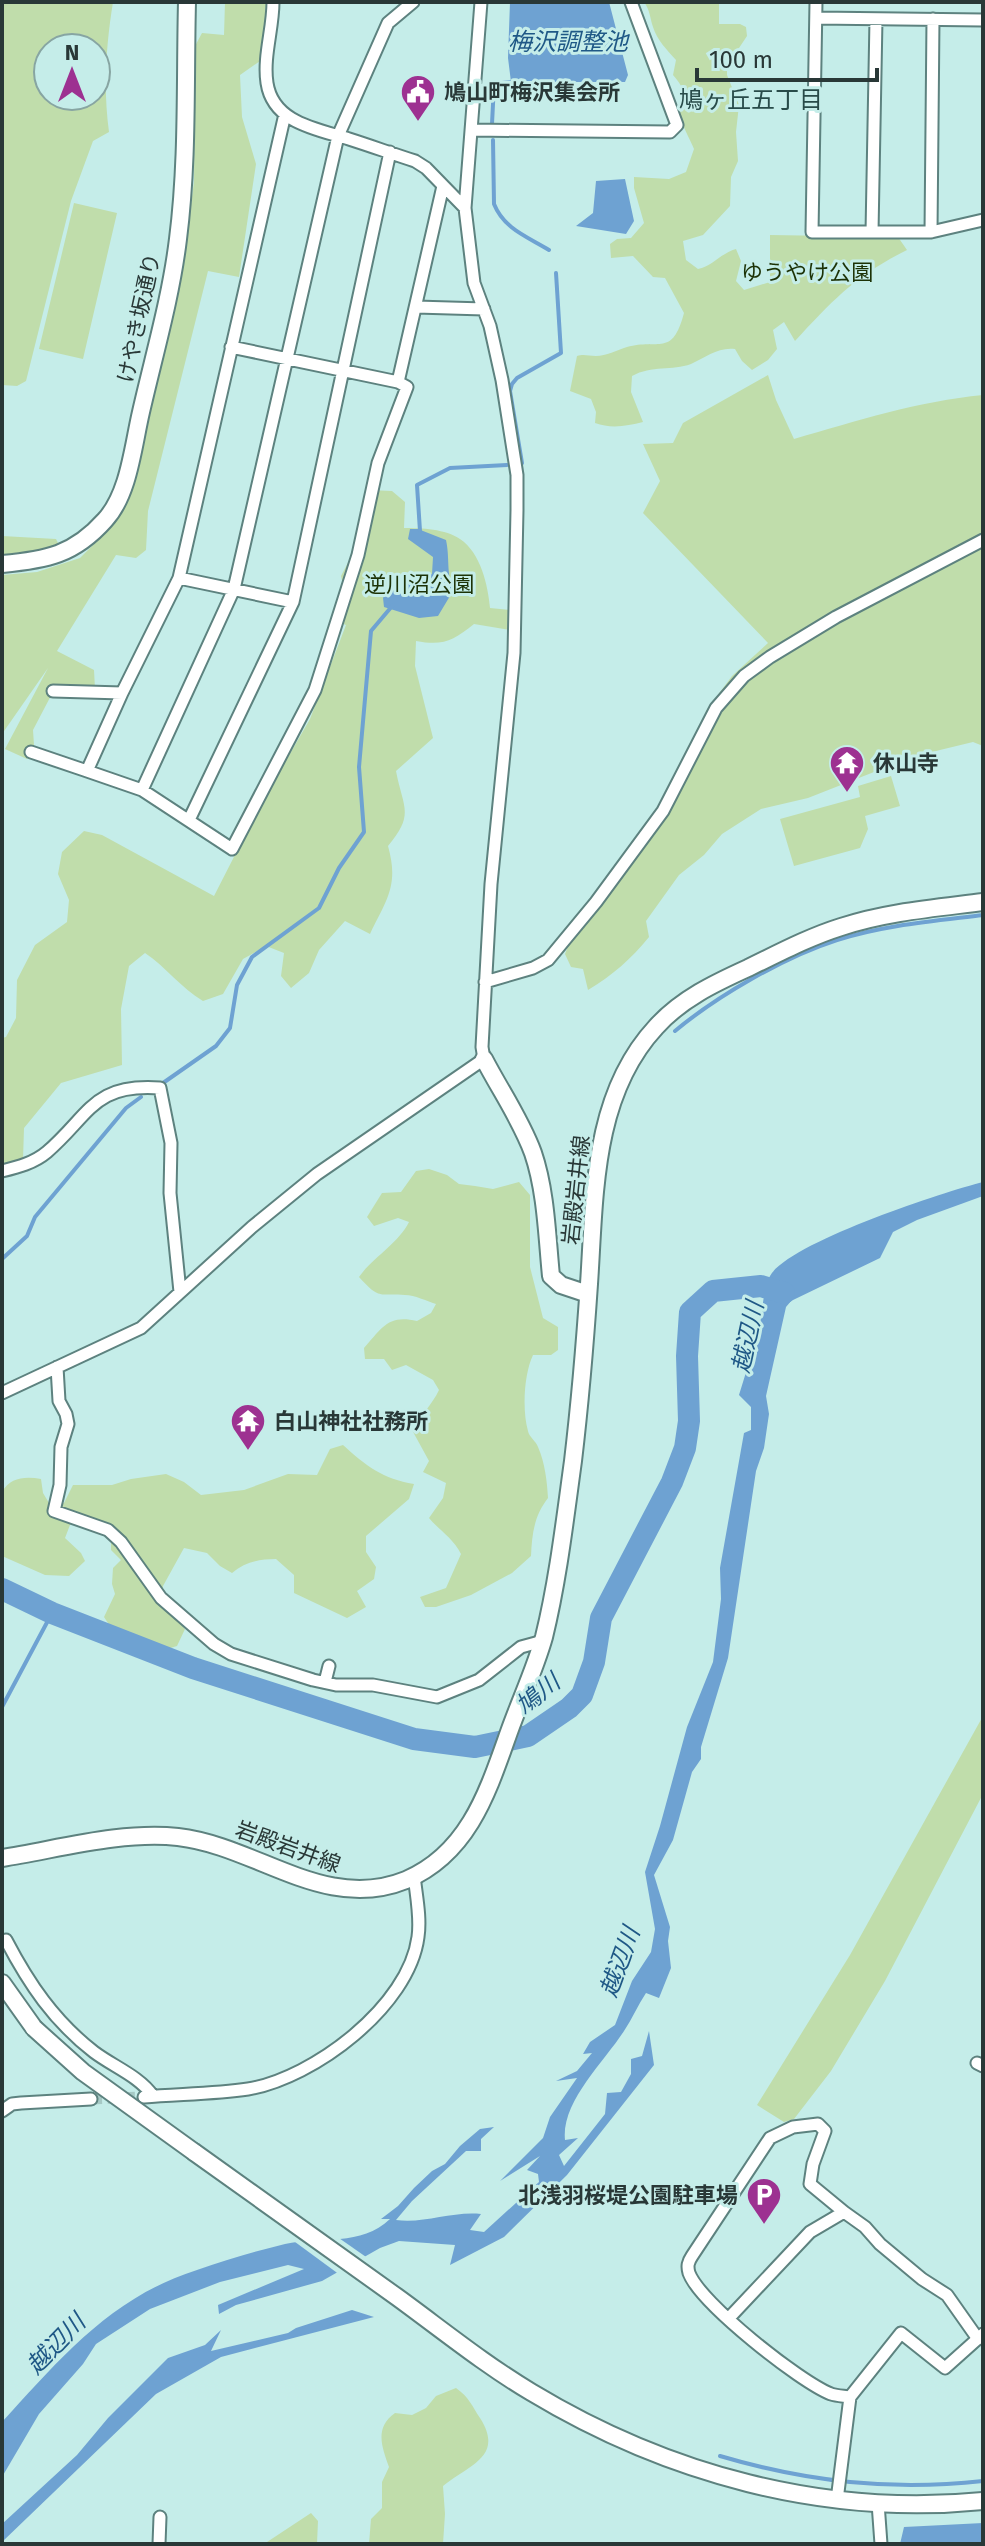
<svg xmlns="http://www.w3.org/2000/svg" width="985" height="2546" viewBox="0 0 985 2546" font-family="'Fira Sans','Noto Sans JP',sans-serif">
<rect width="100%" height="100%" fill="#c5ede9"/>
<path fill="#c0ddab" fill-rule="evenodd" d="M2,2H113C106,46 103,88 109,132L93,141L71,201L26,381L17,386L2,385ZM48,48H96V96H48Z
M225,2H266L263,59L240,75L242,117L256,164L239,277L208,271L148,511L146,550L136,558L116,555L57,651L94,670L95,689L55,688L33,730L34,745L27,759L5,749L48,668L2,734V575L37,572L80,558L111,527L130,487L185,249L194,182L195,46L202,33L224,35Z
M644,2H719V24H740L746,27L747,36L727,66V75L739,105L736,132L738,161L731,177L730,206L703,235L683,241L686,260L698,269C713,266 721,253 736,249L741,261L736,281L744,290L770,282V235L898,237L907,250C855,276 833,300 795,341L784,322L773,330L777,349L768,360L752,370L742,361L735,349C718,347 706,357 691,364C672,371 652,365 632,376L631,392L643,422C627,426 611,429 595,423L596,412L591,399L570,391L577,356C584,354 588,356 596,356C606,356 617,350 627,347C659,338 672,358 684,313L665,278L653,277L633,256L611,258L610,244L617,239L631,238L644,223L634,188V177L669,179L686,172L694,149C690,139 680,123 680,111C681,92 688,92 673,75L676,60C667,50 657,40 653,27C650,18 650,10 644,2Z
M74,203L117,213L83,359L39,349Z
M768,375L776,400L794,439C856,421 919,401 983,395V746L973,742L940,750L907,759L808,798L761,809L722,834L704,855L679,875L646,921L649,937C632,958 612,976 588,990L583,969L571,967L565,954L570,941L653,836L678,795L703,747L706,711L732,676L768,643L643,513L660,481L643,444L673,443L683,423Z
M369,490L392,491L405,502L404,528C421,528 446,529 460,539C481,553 488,586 490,608L511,610L510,630L474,624C453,641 443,646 416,641L415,666L433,738L396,771C403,808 415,814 388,846C399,885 387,899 370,934L345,921L319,950L309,973L291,988L281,976L284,953L266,946L243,959L223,994L203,1001C181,988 166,967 145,953L129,966L121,1009L122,1065L61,1083L24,1128L23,1160L2,1164V1038L6,1037L16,1018L17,980L35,945L67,922L69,900L58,874L62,852L84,831L102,835L214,896L261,804L310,719L346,625L341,623L347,605L341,576L352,555L358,530L368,518L363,502Z
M2,536L56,539L58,543L52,549L2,556Z
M891,776L900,806L865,816L868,829L860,848L794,866L780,819L860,797L858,786Z
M429,1169L447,1175L459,1184L475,1186L493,1189L519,1182L530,1195V1267L543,1318L558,1327V1350L551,1355H533C524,1374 522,1410 528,1431C529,1437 536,1441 538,1447C545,1463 547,1481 548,1498C534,1516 532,1534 531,1556L512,1573L471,1595L436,1607H425L420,1597L446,1588L461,1554C453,1538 440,1531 429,1518L443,1498L446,1483L423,1472L429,1461L412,1430C420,1416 432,1405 439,1390L433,1380L406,1365L392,1370L384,1359H365L364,1348C382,1328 388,1314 417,1321L431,1313L436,1304C426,1301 415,1295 405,1295C378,1293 380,1300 359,1277C373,1257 398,1244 409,1222L398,1218L374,1226L367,1217L382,1193L401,1192L416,1171Z
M343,1445C366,1466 383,1479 414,1484L409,1499L366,1536V1552L376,1567L374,1579L357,1591L366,1607L347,1618L294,1593V1575L276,1559C260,1559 245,1562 232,1573L220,1566L207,1553L184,1548L163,1586L161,1603L185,1629L177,1646L164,1650L129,1637L112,1629L104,1617L115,1594L112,1584L113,1568L121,1560L111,1550V1527L83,1516L70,1525L65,1538L81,1553L85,1561L69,1576L45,1575L2,1556V1492C10,1477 26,1476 41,1479L43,1493L49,1503H64L73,1485H112L131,1479L166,1474L184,1482L201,1495L244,1490L288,1474L317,1475L330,1449Z
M983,1716V1794L885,1981L831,2071L794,2119L784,2122L757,2105L850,1955Z
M456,2388C469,2397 472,2406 480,2418C505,2457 468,2465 443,2486L445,2514L443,2544H369L371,2519L382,2508V2482L389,2467C382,2447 374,2428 395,2413L412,2415L426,2408L436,2396Z
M311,2513L318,2521L317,2544H264Z"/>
<path fill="#6ea2d2" d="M510,2H609L628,75L625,82H511L508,58Z
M625,179L634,221L626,234L576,226L593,213L596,181Z
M410,529H418L446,540C450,559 446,570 453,591L438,616L419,618L384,607L383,598L390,586L412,583L432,574L433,557L408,539Z
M983,1182V1196L917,1220L893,1232L880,1258L791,1301L786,1307L766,1396L769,1414L764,1448L756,1471L728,1658L701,1747V1759L692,1772L673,1840L654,1875L670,1927L668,1941L671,1968L659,1998L646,1993C638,2005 632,2019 624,2031C604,2062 561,2102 565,2140L578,2138L559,2155L564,2166L605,2114L607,2093L621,2092L631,2074V2059L642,2056L649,2031L654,2065L567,2175L504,2237L450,2265L455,2245L399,2241L380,2248L322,2281L236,2305L219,2314L218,2305L304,2269L288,2265L220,2282L150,2309L96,2344L83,2364L39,2414L2,2477V2422C60,2359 111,2297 197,2270C226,2260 256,2251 285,2244C321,2236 361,2247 390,2219H381L398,2206L414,2188L432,2171L445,2164L460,2146L480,2129L494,2127L481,2139V2151H466L412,2201L396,2220C424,2224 452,2211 481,2214L470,2230L484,2232L539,2182L538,2174L527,2170L540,2156L500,2181L543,2138L550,2117L577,2078L556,2081L577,2071L592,2053L583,2054L590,2042L615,2025L632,1981L651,1952L655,1929L645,1872L660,1826L687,1727L713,1662L721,1599L720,1568L744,1433L751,1430V1407L739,1395C746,1372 754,1348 760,1324C763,1309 763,1289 770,1276C788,1243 943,1192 983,1182Z
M352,2310L374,2317L221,2357L156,2394L2,2542V2524L77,2455L108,2418L168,2358L205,2345L221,2330L211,2351L288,2333L296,2328Z
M983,2523V2544H900L904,2527Z"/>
<path fill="#c5ede9" d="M336,2236L369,2259L340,2275L291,2239Z"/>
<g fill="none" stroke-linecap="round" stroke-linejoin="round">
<path stroke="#6ea2d2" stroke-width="4" d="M492,124L494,84L511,82
M493,140L494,204C504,229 528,237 549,250
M518,464L522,463L510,391L512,384L517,378L561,353L556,273
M420,531L417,485L450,468L507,465
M675,1031C717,996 784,957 837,940C884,925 934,921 983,915
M163,1083L216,1046L230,1028L237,985L252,957L319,908L339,868L364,832L359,767L371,631L393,605
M2,1259L27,1236L35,1217L126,1108L141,1097
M2,1707L52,1613
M720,2456C808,2482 891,2491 983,2481"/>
<path stroke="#6ea2d2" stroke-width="22" d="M2,1589L52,1613L193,1668L414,1739L475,1747L528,1736L569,1708L582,1695L594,1662L601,1618L672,1482L685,1448L689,1421L687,1356L690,1312L713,1291L761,1286L784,1293"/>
<path stroke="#a6c9c5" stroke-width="11" stroke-dasharray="11 5.5" stroke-linecap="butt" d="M91,2099L144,2097"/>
<defs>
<path id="street" d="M273,2C273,29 263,57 267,83C273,123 317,129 349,139C371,146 393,154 415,161L426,168L465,208
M816,2L812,232H931L983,220
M816,18L983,20
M471,130L670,132L677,125L631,2
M872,232L876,19
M931,232L933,19
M416,307L484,309
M231,347L398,382L407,387L378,463L358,555L315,690L232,849L142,790L87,771L122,693L179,578L285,114
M398,382L443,186
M179,578L293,602
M53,691L122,693
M31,752L87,771
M142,790L234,589L338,136L388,23L413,2
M189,820L293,602L390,152
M485,982L533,968L548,960L596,902L663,811L716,708L744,676L770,657L836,617L983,540
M2,1171C18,1167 34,1163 47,1152C90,1115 93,1083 160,1088L171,1143L170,1193L180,1292
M57,1367L59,1401L66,1414L68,1424L61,1447L60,1485L54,1511L108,1530L121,1542L161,1598L214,1644L231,1654L313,1680L336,1685H373L437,1697L479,1680L521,1647L543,1641
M2,1393L141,1328L252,1227L317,1174L484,1059L482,1047L491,884L514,653L517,510V475L502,380L490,326L474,283L465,208L481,2
M325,1682L329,1666
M2,1942L6,1940C29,1984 54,2021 94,2052C114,2067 139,2076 153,2096
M977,2063L983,2066
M144,2097C178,2094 214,2094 248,2089C314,2078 409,2006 418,1937C421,1917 416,1895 414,1875
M2,2111L12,2104L21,2103L91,2099
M844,2212L810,2184L813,2164L825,2131L818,2124L793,2127L770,2138L692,2256C688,2262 687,2266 689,2273C700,2303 800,2382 831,2394C837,2396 844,2396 850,2397L901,2333L945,2368L983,2334
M729,2318L810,2232L844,2212L865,2227L880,2244L922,2279L947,2295L978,2339
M837,2500L850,2397
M878,2503L881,2544
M159,2544L160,2517"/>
<path id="secondary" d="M2,564C46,560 74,555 105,520C129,494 133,446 141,412C154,355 171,297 178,239C188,161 185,81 187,2
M484,1059C500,1090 521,1120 533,1153C546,1191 547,1236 551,1276L561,1285L588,1294
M2,1858C59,1849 121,1831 178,1837C257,1846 325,1913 406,1880C469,1853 488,1791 509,1732C520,1701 535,1669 544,1637C558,1580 565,1519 573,1461C580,1402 585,1343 589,1284C595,1196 592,1096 656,1027C681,999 715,983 748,968C779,953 809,937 841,927C886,912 936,908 983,902
M2,1983L34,2028
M194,2152C262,2200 329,2249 397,2297C441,2329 484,2364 531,2392C667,2474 824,2517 983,2501"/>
</defs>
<use href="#street" stroke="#5d827f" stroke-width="15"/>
<use href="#secondary" stroke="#5d827f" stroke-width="20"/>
<use href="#street" stroke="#fff" stroke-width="11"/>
<use href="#secondary" stroke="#fff" stroke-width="16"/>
<defs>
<path id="secondary-bridge" d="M34,2028L83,2072L194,2152"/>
</defs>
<use href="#secondary-bridge" stroke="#5d827f" stroke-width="20" stroke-linecap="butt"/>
<use href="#secondary-bridge" stroke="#fff" stroke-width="16"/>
</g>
<defs>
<symbol id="civic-pin" viewBox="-11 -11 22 30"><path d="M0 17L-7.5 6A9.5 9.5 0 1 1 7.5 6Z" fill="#9d3191" stroke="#c5ede9"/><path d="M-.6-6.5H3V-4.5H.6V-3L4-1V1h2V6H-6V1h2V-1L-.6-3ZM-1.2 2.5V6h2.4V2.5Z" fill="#fff"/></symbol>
<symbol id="temple-pin" viewBox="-11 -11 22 30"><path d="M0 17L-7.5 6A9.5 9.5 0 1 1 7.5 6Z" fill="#9d3191" stroke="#c5ede9"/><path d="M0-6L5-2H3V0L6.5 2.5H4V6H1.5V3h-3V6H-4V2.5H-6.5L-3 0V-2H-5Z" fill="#fff"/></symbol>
<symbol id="parking-pin" viewBox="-11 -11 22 30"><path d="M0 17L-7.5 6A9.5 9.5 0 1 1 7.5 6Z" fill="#9d3191" stroke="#c5ede9"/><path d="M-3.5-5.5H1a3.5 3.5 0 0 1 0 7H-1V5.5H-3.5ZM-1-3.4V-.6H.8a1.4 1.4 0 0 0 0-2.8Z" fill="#fff"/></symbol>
</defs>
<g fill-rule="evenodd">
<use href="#civic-pin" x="398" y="72" width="40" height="54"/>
<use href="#temple-pin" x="827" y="743" width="40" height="54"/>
<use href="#temple-pin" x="228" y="1401" width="40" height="54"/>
<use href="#parking-pin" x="744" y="2175" width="40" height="54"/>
</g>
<g text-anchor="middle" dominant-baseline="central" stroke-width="6" stroke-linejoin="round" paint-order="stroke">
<g font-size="22" font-weight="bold" fill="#293837" stroke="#c5ede9" text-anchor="start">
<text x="444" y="92">鳩山町梅沢集会所</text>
<text x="873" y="763">休山寺</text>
<text x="274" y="1421">白山神社社務所</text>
<text x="738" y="2195" text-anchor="end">北浅羽桜堤公園駐車場</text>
</g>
<g font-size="22" fill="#1c3206" stroke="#c5ede9">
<text x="807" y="272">ゆうやけ公園</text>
<text x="419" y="584">逆川沼公園</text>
</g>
<g font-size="22" fill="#293837" stroke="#c5ede9">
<text transform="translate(139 318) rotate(-78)">けやき坂通り</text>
<text transform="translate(576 1190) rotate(-84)">岩殿岩井線</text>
<text transform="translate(288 1847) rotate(20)">岩殿岩井線</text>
</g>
<g font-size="24" font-style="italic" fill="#1f5886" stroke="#c5ede9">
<text x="568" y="42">梅沢調整池</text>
<text transform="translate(748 1337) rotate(-78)">越辺川</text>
<text transform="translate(538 1694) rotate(-39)">鳩川</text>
<text transform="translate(620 1962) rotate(-70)">越辺川</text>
<text transform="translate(56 2344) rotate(-46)">越辺川</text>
</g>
<g font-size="24" fill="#284b49" stroke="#c5ede9">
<text x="751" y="100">鳩ヶ丘五丁目</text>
</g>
</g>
<rect width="985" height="2546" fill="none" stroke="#293837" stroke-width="8"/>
<g transform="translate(72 72)"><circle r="38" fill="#c5ede9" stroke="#87a5a2" stroke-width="2"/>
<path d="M0-6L14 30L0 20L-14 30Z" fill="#9d3191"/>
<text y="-12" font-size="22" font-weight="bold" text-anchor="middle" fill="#293837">N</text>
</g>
<path d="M697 68v12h180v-12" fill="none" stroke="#293837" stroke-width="4"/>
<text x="709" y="68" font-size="24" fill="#293837" stroke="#c5ede9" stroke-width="6" paint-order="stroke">100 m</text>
</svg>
